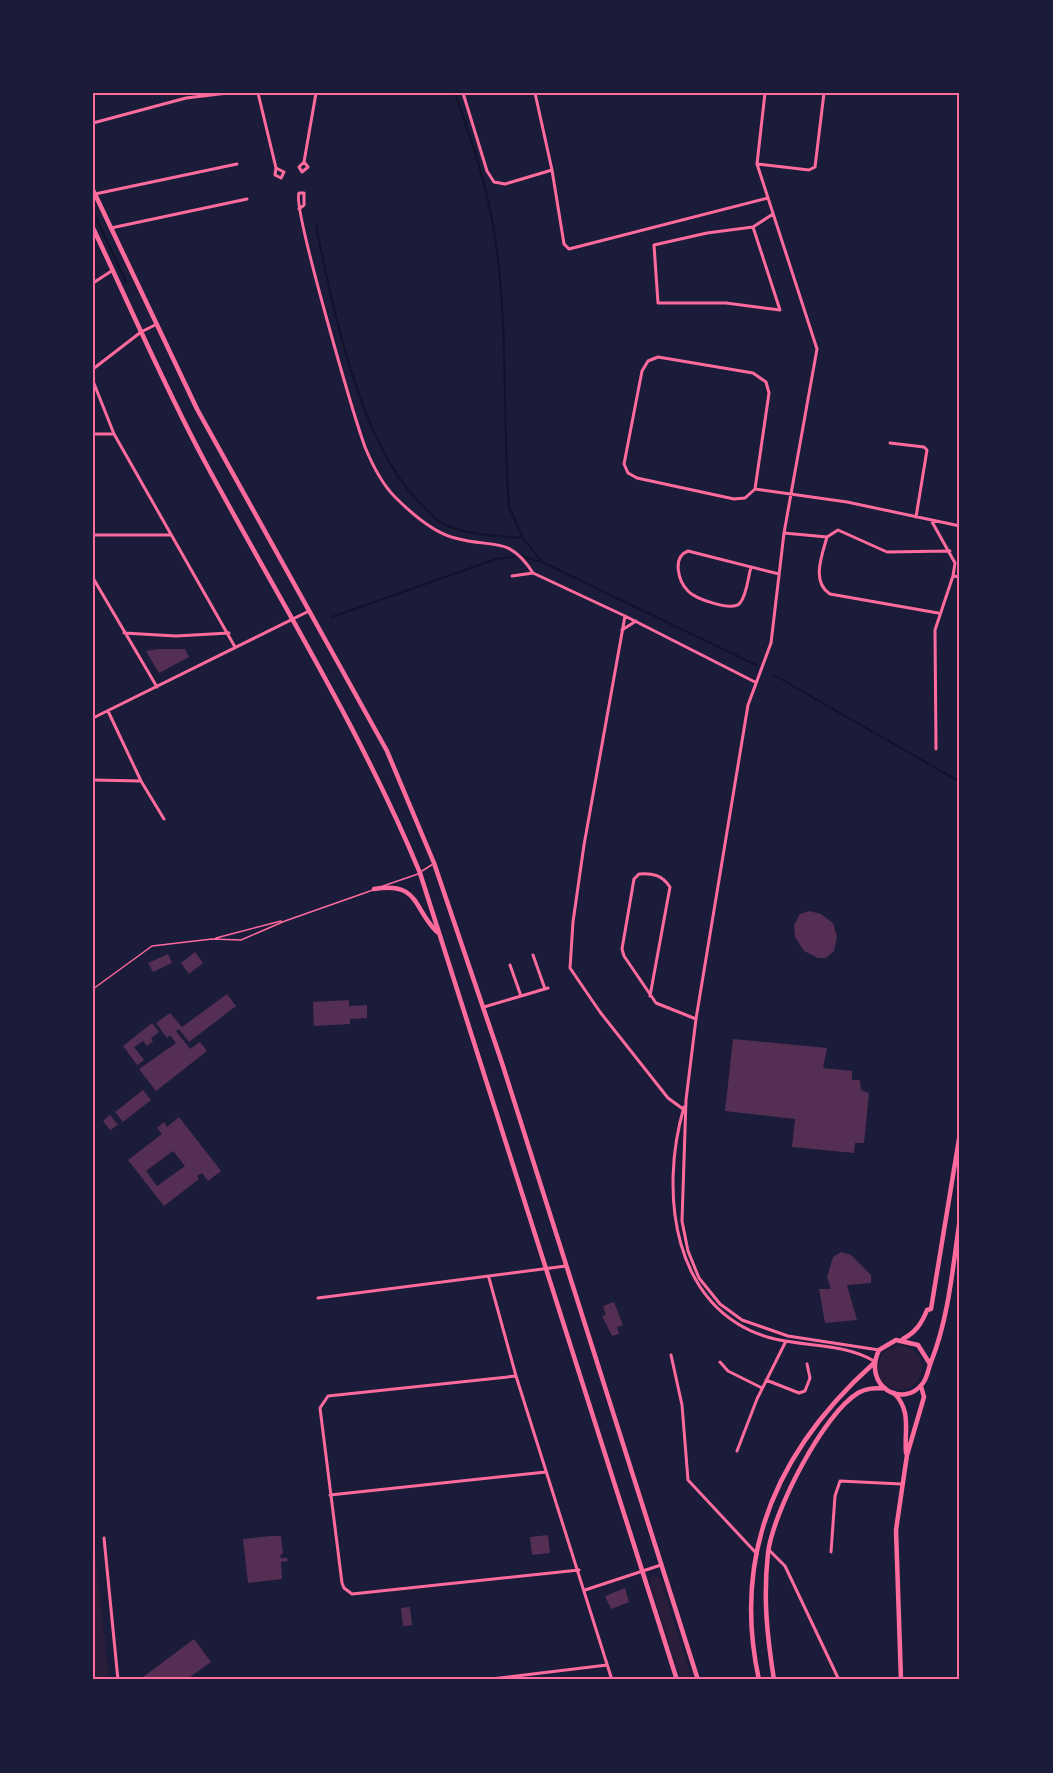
<svg xmlns="http://www.w3.org/2000/svg" width="1053" height="1773" viewBox="0 0 1053 1773" font-family="'Varela Round',sans-serif">
<rect width="100%" height="100%" fill="#1b1b3a"/>
<path fill="#2a1e3b" d="M878 1368a22 22 0 1 1 44 0a22 22 0 1 1-44 0Z
M93,1531L109,1680H93Z
M654,1575L660,1578L692,1680H681L649,1580Z"/>
<g fill="none" stroke-linecap="round" stroke-linejoin="round">
<path stroke="#12122b" stroke-width="2" d="M455,93C470,136 485,179 493,225C509,317 502,413 509,507L523,538L542,562
M93,211L126,282
M316,226C333,309 362,455 428,511C433,516 439,523 445,525C468,535 497,536 522,538
M332,617L496,559L519,556L542,562L756,665
M774,675L960,782"/>
</g>
<path fill="#542f53" fill-rule="evenodd" d="M159,649H185L189,657L159,673L146,651Z
M809,911L821,914L833,923L837,937L834,951L826,958H818L804,951L795,937L794,925L800,914Z
M195,952L203,963L189,974L181,963Z
M168,954L172,963L153,972L148,963Z
M227,994L236,1006L189,1042L179,1029L176,1031L190,1049L200,1042L207,1051L156,1091L139,1069L176,1043L170,1035L167,1038L156,1023L170,1013L182,1027Z
M349,1000V1006L367,1005V1018L350,1019V1024L314,1026L313,1002Z
M152,1023L159,1032L151,1038L153,1041L147,1046L143,1041L134,1047L144,1060L137,1065L123,1046Z
M733,1039L827,1048L823,1068L852,1071V1080H860L861,1090L869,1093L864,1143H855L854,1153L792,1147L795,1119L725,1111Z
M143,1090L151,1100L123,1122L115,1112Z
M110,1115L118,1125L110,1130L103,1121Z
M179,1117L221,1171L208,1181L202,1173L197,1176L199,1179L164,1206L128,1160L162,1134L157,1128L164,1122L167,1127ZM173,1151L185,1166L157,1186L146,1171Z
M841,1252L851,1255L871,1275V1283L847,1285L857,1320L825,1323L819,1289H831L827,1277L833,1257Z
M614,1302L623,1325L617,1327L619,1334L612,1336L602,1316L606,1315L603,1306Z
M548,1535L550,1553L532,1555L530,1537Z
M272,1536H281L283,1554L280,1555L281,1558H287L288,1561L281,1562L282,1579L248,1583L243,1539Z
M625,1588L629,1602L611,1609L605,1596Z
M410,1607L412,1625L403,1626L401,1608Z
M194,1639L211,1662L186,1680H139Z"/>
<g fill="none" stroke-linecap="round" stroke-linejoin="round">
<path stroke="#ff6b9d" stroke-width="1.5" d="M422,871L433,864
M383,886L418,874
M216,938L281,921
M93,989L152,946L212,939L241,940L285,921L373,890"/>
<path stroke="#ff6b9d" stroke-width="3" d="M258,93L276,168L275,175L281,178L284,172L276,168
M463,93L487,171L494,182L505,184L552,170
M535,93L552,170L564,244L569,249L768,198
M765,93L757,164L817,349L784,533L771,643L748,705L696,1019L686,1100L682,1221L688,1251L699,1278L720,1304L742,1320L788,1336L879,1350
M93,123L186,98L228,93
M304,162L308,167L302,172L299,167L304,162L316,93
M758,164L809,170L815,167L824,93
M95,194L237,164
M299,209L304,205V193H299C292,207 355,419 365,447C372,464 382,484 395,497C410,512 434,533 455,538C492,549 508,534 533,573
M753,227L707,233L654,245L658,303H726L780,310L753,227L773,214
M111,228L247,199
M93,283L113,270
M93,369L141,332L157,324
M93,381L114,434L235,647
M93,434H114
M890,443L924,447L927,450L916,517
M755,489L745,498L734,499L637,478L628,473L624,464L642,371L648,361L658,357L753,373L766,382L769,393L755,489L847,502L960,526
M931,520L955,563L953,576L935,630L936,749
M784,533L827,537C822,555 811,582 830,594L938,613
M93,535H170
M827,537L838,530L887,552L950,551
M751,567C748,577 747,595 740,603C733,612 695,599 688,591C678,581 672,557 688,551L779,574
M512,576L533,573L625,616
M953,576L960,577
M93,578L157,687
M622,630L636,621
M124,633L176,636L229,633
M108,711L141,781L164,819
M93,718L309,611
M93,780L141,781
M533,955L545,989
M510,965L521,996
M650,996L670,887C662,875 653,873 639,874L634,879L622,949L624,956L656,1003L696,1019
M484,1007L548,988
M684,1107C659,1192 672,1311 771,1338C805,1347 844,1343 874,1361
M683,1109L668,1098L600,1012L570,968L573,922L584,845L625,616L755,682
M489,1278L516,1376L612,1680
M318,1298L566,1266
M671,1355L682,1405L688,1480L757,1554
M720,1362L728,1371L762,1388
M516,1376L328,1396L320,1408L342,1583L344,1588L352,1594L579,1570
M766,1380L799,1393L805,1391L810,1378L807,1364
M737,1451L757,1399L786,1341
M330,1495L546,1472
M104,1538L118,1680
M769,1550L785,1566L839,1680
M831,1552L835,1496L840,1481L901,1484
M585,1590L661,1565
M483,1680L607,1665"/>
<path stroke="#ff6b9d" stroke-width="4.5" d="M93,190L197,409L387,751L434,863L502,1063L698,1680
M93,228C130,306 164,386 205,462C278,598 361,730 420,873L677,1680
M374,889C420,882 412,907 437,932
M894,1393C912,1411 904,1431 906,1453
M901,1680L896,1530L907,1455L924,1397L921,1386"/>
<path stroke="#ff6b9d" stroke-width="4.5" d="M903,1339C916,1332 922,1323 927,1310L931,1309L960,1133
M930,1364L918,1345L896,1340L879,1350C862,1386 903,1410 923,1383C928,1376 928,1369 931,1362C949,1317 953,1265 960,1218
M759,1680C731,1552 779,1448 874,1363
M774,1680C767,1635 763,1598 768,1553C773,1512 823,1414 858,1393C866,1388 876,1388 885,1388"/>
</g>
<rect width="1053" height="1773" fill="none" stroke="#1b1b3a" stroke-width="189"/>
<rect x="94" y="94" width="864" height="1584" fill="none" stroke="#ff6b9d" stroke-width="2"/>
</svg>
